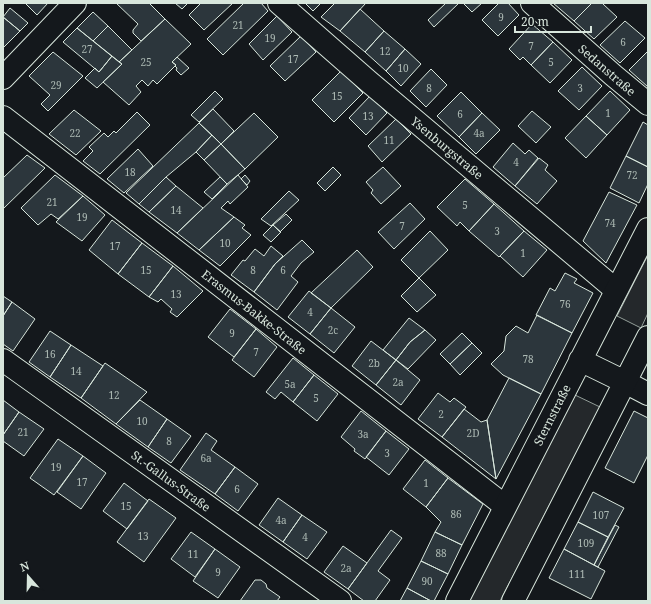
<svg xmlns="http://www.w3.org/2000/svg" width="651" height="604" viewBox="0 0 651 604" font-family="'Noto Serif',serif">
<rect width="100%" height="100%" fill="#14181c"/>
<path fill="#24282b" stroke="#939e99" d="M648,255V313L641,328L617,316Z
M575,395L600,407L500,601H469Z"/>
<path fill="#2c363c" stroke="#d8e6dc" d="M25,3H48L37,15Z
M116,3H149L165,19L141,41L133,33V30L138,24Z
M175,3H188L182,9Z
M201,3H233L204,30L189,15Z
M244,3H261L268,11L223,55L207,39Z
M305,3H321L313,11Z
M335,3H366L340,31L321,17Z
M446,3H459L434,27L428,20Z
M463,3H482L472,12Z
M499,3H508L519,15L498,36L482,20Z
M553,3H592L574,21Z
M592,3H604L603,4L617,17L594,39L574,21Z
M10,8L28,23L20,31L3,17Z
M360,9L384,31L365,52L340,31Z
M93,12L108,26L93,41L77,28Z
M277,16L292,32L263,60L249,44Z
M3,17L20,31L3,48Z
M165,19L191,44L172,62L176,65L157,84L153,80L148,86L142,80L136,86L141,92L129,105L103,82L122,64L119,62Z
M625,21L645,38L620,63L600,45Z
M532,24L553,42L531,65L523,57L520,60L509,49Z
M108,26L132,50L119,62L93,41Z
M77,28L112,56L99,72L63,42Z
M384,31L405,49L386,71L365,52Z
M301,36L316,52L285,81L270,66Z
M553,42L572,60L550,83L531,65Z
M405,49L421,64L401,86L386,71Z
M648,51V87L629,70Z
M53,52L83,76L48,111L41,104L50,95L29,76Z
M112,56L122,64L97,88L85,78L95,68L99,72Z
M177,57L189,68L181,75L176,70L177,68L175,66L176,65L172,62Z
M582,67L602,86L579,110L558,91Z
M431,69L447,85L426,107L410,91Z
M341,71L363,93L334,122L312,100Z
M215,91L223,99L199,122L191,115Z
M610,91L630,110L607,135L586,116Z
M461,92L482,113L459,137L437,116Z
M370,96L387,113L366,135L349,118Z
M213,109L234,131L221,144L199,123Z
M74,110L101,131L76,155L49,134Z
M532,111L551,127L536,143L518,126Z
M137,112L150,125L100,174L83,161L93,151L89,147L104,133L108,137L114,131L116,133Z
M254,113L278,137L245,169L221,144Z
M482,113L500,130L476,154L459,137Z
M586,116L607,135L586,158L565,138Z
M396,119L411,134L382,162L368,146Z
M643,122L648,125V167L626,156Z
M199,123L212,135L196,152L166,177L139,204L126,193Z
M212,135L221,144L204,160L196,152Z
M513,143L525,154L529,150L538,158L515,186L493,167Z
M221,144L245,169L227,184L204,160Z
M138,149L153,166L124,193L107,179Z
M27,155L45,168L3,209V178Z
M626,156L648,167V184L639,203L610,188Z
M539,158L548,165L545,170L557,181L537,204L515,186Z
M333,167L341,175L325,191L317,183Z
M383,167L401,186L381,204L371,193L373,190L366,182Z
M55,175L83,196L58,219L51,214L38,225L21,208Z
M238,175L248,187L230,204L228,201L221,208L234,217L199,250L177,233Z
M245,175L250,181L247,185L241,179Z
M166,177L176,186L149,212L139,204Z
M220,177L227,184L212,199L204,192Z
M465,179L494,204L469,231L460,222L457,226L437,207Z
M176,186L203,208L177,233L149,212Z
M289,191L299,200L271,226L261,219Z
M609,192L637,205L606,263L583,241Z
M83,196L105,215L82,241L56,222Z
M410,203L425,219L394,249L378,232Z
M494,204L524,231L499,257L469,231Z
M286,214L292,220L280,232L273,225Z
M234,217L245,225L242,228L251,235L220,266L199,250Z
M112,220L142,243L118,274L89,250Z
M273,225L281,232L271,242L263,235Z
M430,231L448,250L419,278L401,260Z
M524,231L547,250L523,277L500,256Z
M302,240L314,252L301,263L291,276L298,282L277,310L254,292L275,264Z
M142,243L173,266L149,297L118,274Z
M271,246L283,256L275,264L254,292L231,275L243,260L245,261L255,249L264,256Z
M357,250L373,267L331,308L311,293Z
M173,266L203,291L177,317L170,312L172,309L161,299L158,302L149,297Z
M565,273L577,279L574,283L593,293L572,333L536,315L550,288L555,291Z
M419,278L436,295L417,312L401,296Z
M309,291L331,308L310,334L288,317Z
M3,296L12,302L3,316Z
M12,302L35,319L13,351L3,344V316Z
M331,308L355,327L334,353L310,334Z
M230,309L256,329L234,357L208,337Z
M537,315L572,333L541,394L503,375L491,364L504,351L506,336L516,326L528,333Z
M409,318L425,330L410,342L396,360L383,350Z
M256,329L277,347L254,377L232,360Z
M425,330L436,340L408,369L396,360L410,342Z
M50,331L71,345L50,377L29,362Z
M462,333L472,343L450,364L440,354Z
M371,341L396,360L376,385L352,366Z
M472,343L482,353L460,375L450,364Z
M71,345L103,366L81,398L50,377Z
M293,358L314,375L293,402L281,392L275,399L266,392Z
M396,360L420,380L401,405L376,385Z
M105,363L147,392L116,424L81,398Z
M314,375L338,394L317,421L293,402Z
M509,378L541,394L496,479L487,420Z
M438,393L450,402L454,398L466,407L442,437L418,419Z
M3,400L19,412L3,435Z
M140,400L167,419L148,447L116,424Z
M464,409L481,422L487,420L496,479L442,437Z
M361,411L386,431L365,459L354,451L355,449L341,437Z
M634,411L648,418V455L634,483L605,468Z
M19,412L44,429L24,456L3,441V435Z
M167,419L191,436L171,463L148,447Z
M386,431L409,449L389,475L366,457Z
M206,433L217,441L211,450L235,467L215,494L180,470Z
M58,439L83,456L54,495L30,478Z
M83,456L106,473L81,509L57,492Z
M425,460L448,478L426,507L403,489Z
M235,467L258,484L238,511L215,494Z
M448,478L483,504L462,545L435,532L441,522L426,507Z
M124,483L148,501L127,529L103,511Z
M593,492L624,508L608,537L578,522Z
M278,498L302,515L283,542L259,525Z
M149,499L176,518L144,562L117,542Z
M302,515L327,532L307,559L283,542Z
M578,522L608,537L594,565L564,549Z
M615,525L619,527L598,567L594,565Z
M391,530L402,538L378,571L390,580L375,601H364L348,589Z
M191,532L215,549L195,577L171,559Z
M435,532L462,545L448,574L421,561Z
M343,546L367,563L348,589L324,572Z
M215,549L240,567L218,598L193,581Z
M564,549L605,571L591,599L549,578Z
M421,561L448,574L434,601H431L407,588Z
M255,580H261L266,584L267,588L280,597L277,601H240Z
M407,588L431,601H400Z"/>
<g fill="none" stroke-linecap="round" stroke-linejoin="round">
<defs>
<path id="street" d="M279,3L368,81L616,290
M532,3L613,75L648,104
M3,78L75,3
M3,117L505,506
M3,360L340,601
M625,382L648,394"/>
<path id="secondary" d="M580,360L625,382
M457,601L648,229
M513,601L648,337"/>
</defs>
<use href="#street" stroke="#d8e6dc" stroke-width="24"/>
<use href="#secondary" stroke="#d8e6dc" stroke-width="24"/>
<use href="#street" stroke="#14181c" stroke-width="22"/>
<use href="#secondary" stroke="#14181c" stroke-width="22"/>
</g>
<g text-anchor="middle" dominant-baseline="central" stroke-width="3" stroke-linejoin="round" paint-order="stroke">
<g font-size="10" fill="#adbab4">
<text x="501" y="17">9</text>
<text x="238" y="25">21</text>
<text x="270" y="38">19</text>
<text x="623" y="42">6</text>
<text x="531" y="46">7</text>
<text x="87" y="49">27</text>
<text x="385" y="51">12</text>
<text x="293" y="59">17</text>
<text x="146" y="62">25</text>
<text x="551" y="62">5</text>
<text x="403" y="68">10</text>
<text x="56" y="85">29</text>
<text x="429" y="88">8</text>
<text x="580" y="88">3</text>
<text x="337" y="96">15</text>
<text x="608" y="113">1</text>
<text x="460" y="114">6</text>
<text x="368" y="116">13</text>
<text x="75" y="133">22</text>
<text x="479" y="133">4a</text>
<text x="389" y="140">11</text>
<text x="516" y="162">4</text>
<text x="130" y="172">18</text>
<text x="632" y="175">72</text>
<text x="52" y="202">21</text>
<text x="465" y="205">5</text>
<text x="176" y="210">14</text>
<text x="82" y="217">19</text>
<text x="610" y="223">74</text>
<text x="402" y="226">7</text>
<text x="497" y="231">3</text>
<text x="225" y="243">10</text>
<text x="115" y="246">17</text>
<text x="523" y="253">1</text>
<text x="146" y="270">15</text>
<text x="253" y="270">8</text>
<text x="283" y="270">6</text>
<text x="176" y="294">13</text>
<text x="565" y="304">76</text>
<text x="310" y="312">4</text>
<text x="333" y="330">2c</text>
<text x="232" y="333">9</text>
<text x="256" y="352">7</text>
<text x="50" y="354">16</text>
<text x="528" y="359">78</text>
<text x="374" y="363">2b</text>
<text x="76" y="371">14</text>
<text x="398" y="382">2a</text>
<text x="290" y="384">5a</text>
<text x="114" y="395">12</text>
<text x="316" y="398">5</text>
<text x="441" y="414">2</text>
<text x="142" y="421">10</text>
<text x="23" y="432">21</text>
<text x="473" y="433">2D</text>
<text x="363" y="434">3a</text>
<text x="169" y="441">8</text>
<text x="387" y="453">3</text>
<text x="206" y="458">6a</text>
<text x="56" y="467">19</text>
<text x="82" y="482">17</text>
<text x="426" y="483">1</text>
<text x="237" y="489">6</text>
<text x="126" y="506">15</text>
<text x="456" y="514">86</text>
<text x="601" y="515">107</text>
<text x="281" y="520">4a</text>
<text x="143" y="536">13</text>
<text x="305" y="537">4</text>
<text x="586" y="543">109</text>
<text x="441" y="553">88</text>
<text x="193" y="554">11</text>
<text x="346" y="568">2a</text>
<text x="218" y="572">9</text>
<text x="577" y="574">111</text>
<text x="427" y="581">90</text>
</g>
<g font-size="12" fill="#d8e6dc" stroke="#14181c">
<text transform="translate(607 70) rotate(41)">Sedanstraße</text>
<text transform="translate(447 148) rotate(40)">Ysenburgstraße</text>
<text transform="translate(254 312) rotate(38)">Erasmus-Bakke-Straße</text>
<text transform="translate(552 415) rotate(-63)">Sternstraße</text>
<text transform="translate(171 481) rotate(36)">St.-Gallus-Straße</text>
</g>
</g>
<rect width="651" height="604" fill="none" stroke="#d8e6dc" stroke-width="8"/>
<g transform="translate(28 576) rotate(340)" stroke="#14181c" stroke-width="3" paint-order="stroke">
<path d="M0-3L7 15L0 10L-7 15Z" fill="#d8e6dc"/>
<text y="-6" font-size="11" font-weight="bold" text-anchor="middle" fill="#d8e6dc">N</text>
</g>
<path d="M515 26v6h76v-6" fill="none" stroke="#d8e6dc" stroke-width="2"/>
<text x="521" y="26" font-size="12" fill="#d8e6dc" stroke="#14181c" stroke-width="3" paint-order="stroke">20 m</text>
</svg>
